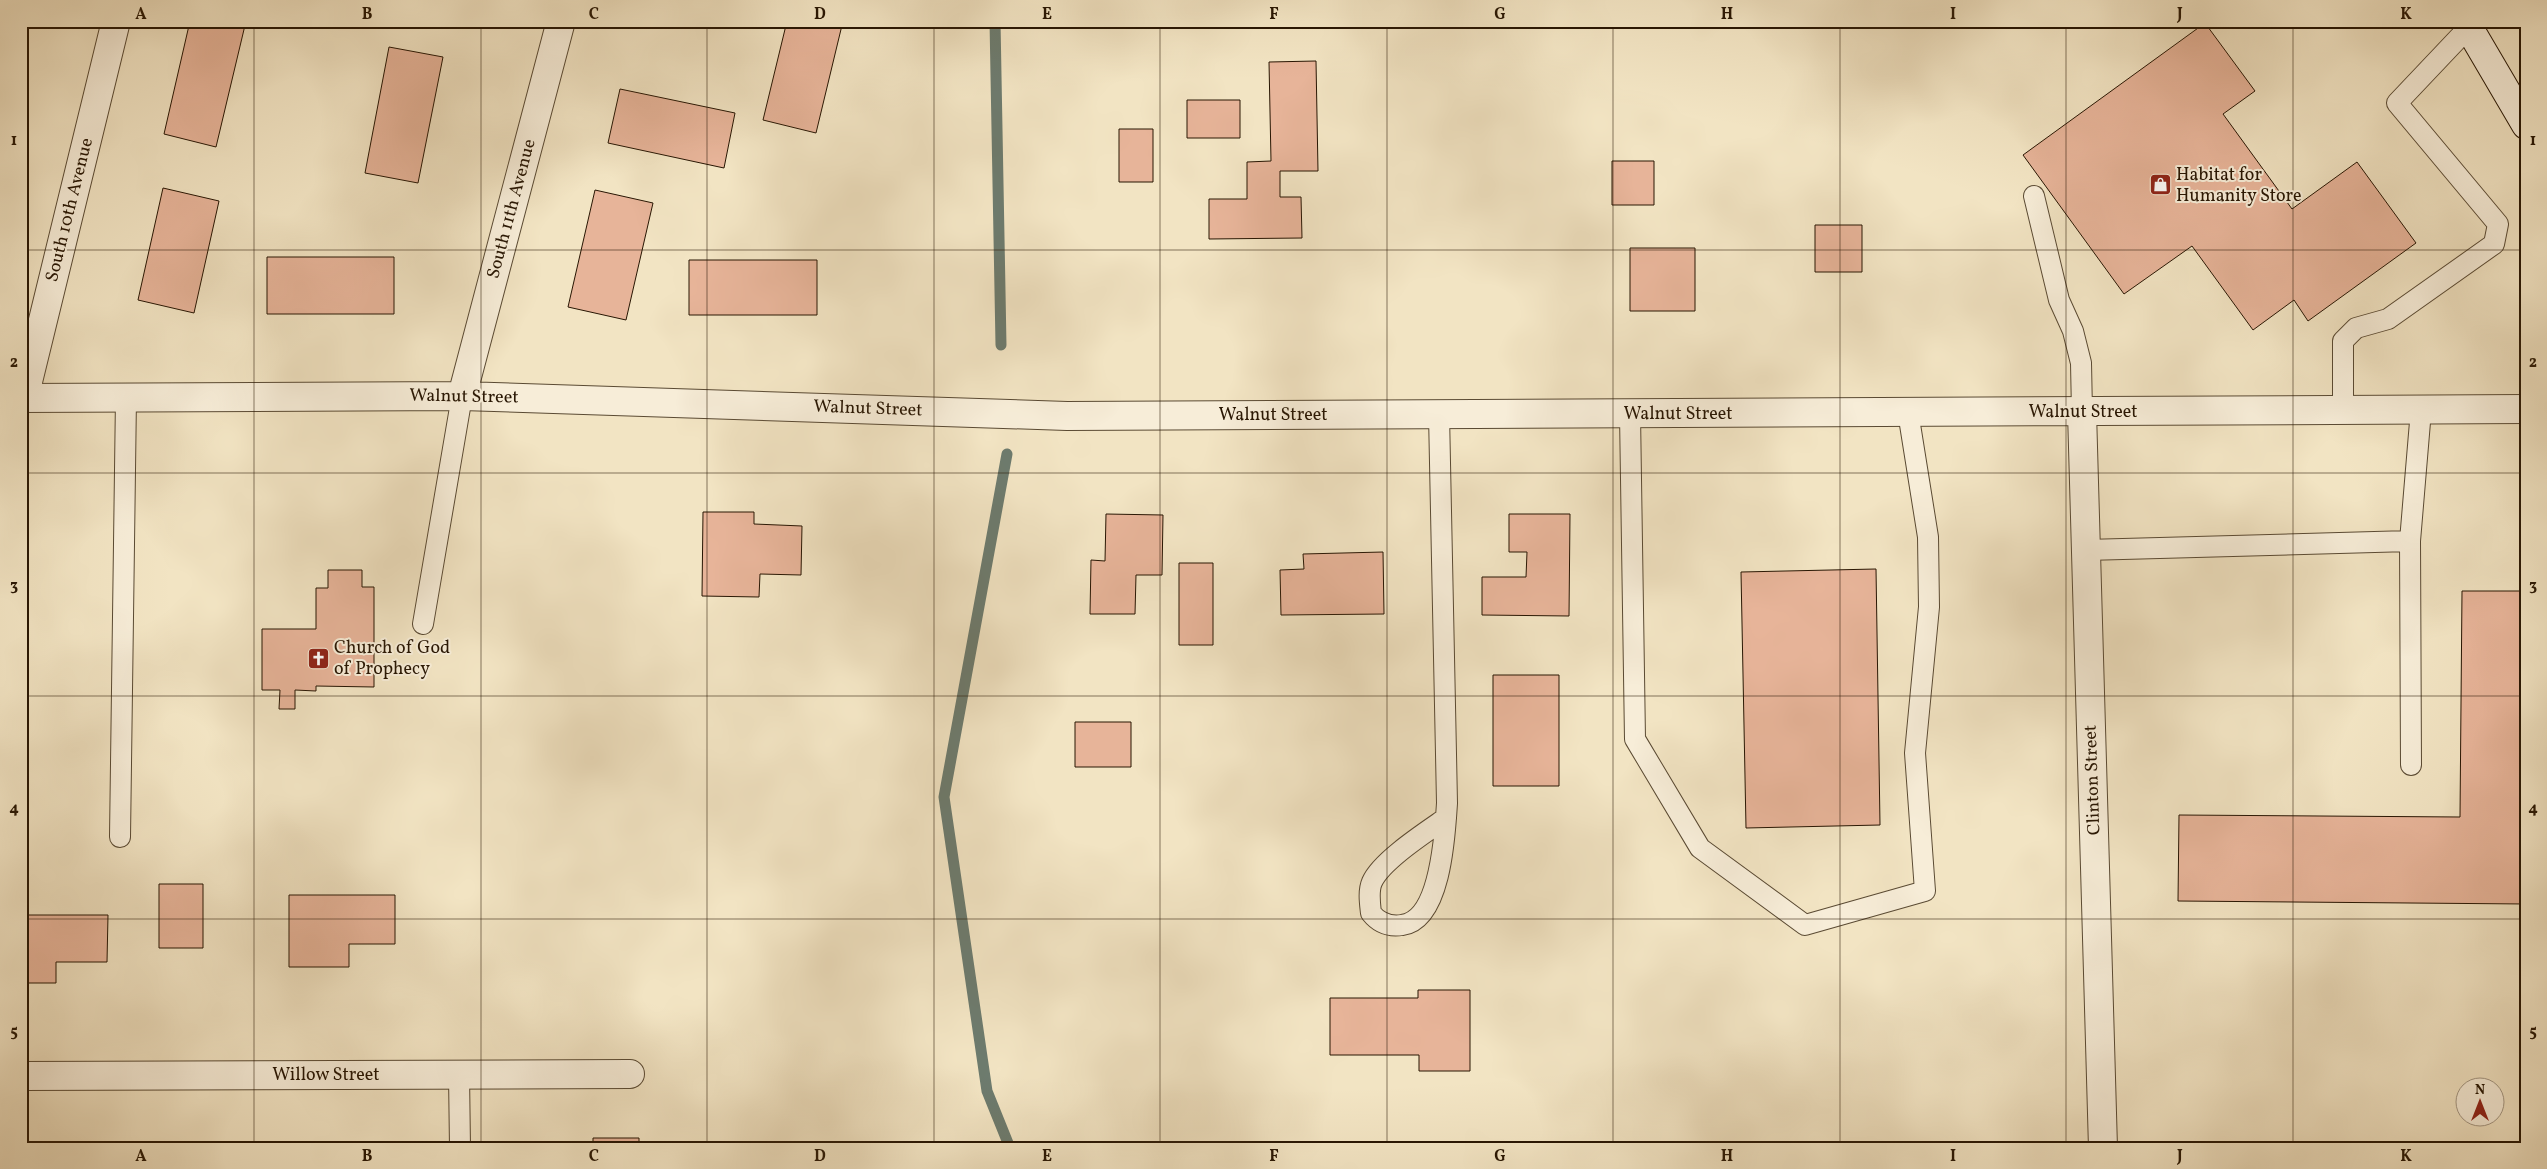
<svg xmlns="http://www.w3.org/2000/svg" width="2547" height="1169" viewBox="0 0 2547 1169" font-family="Vollkorn,serif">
<rect width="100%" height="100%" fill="#f2e4c3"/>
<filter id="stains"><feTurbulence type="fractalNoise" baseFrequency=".004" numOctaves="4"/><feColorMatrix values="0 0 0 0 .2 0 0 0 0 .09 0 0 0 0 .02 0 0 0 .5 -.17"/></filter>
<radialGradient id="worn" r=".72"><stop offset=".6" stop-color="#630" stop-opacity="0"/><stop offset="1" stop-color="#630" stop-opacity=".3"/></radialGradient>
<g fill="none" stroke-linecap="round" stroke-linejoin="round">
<path stroke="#6d7b6e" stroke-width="11" d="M995,21L1001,345
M1007,454L944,797L987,1091L1010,1148"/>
</g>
<path fill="#e7b499" stroke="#281603" d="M190,21H246L216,147L164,134Z
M787,21H843L816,133L763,120Z
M2205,23L2255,91L2223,114L2292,209L2357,162L2416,243L2308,321L2294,300L2253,330L2192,246L2124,294L2023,155Z
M389,47L443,57L418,183L365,173Z
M1316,61L1318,171H1280V197H1301L1302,238L1209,239V199H1247V162L1271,161L1269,62Z
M620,89L735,113L724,168L608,143Z
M1187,100H1240V138H1187Z
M1119,129H1153V182H1119Z
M1612,161H1654V205H1612Z
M163,188L219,201L194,313L138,300Z
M595,190L653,203L626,320L568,307Z
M1815,225H1862V272H1815Z
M1630,248H1695V311H1630Z
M267,257H394V314H267Z
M689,260H817V315H689Z
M703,512H754V524L802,526L801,575L760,574L759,597L702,596Z
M1106,514L1163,515L1162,575H1136L1135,614H1090L1091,560L1105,561Z
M1509,514H1570L1569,616L1482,615V577H1526L1527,552H1509Z
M1383,552L1384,614L1281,615L1280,570L1304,569L1303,554Z
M1179,563H1213V645H1179Z
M1876,569L1880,825L1746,828L1741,572Z
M328,570H362V587H374V687L316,686V691L295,690V709H279L280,690H262V629H316V588H328Z
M2462,591H2526V904L2178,901L2179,815L2460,817Z
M1493,675H1559V786H1493Z
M1075,722H1131V767H1075Z
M159,884H203V948H159Z
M289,895H395V944H349V967H289Z
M21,915H108L107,962H56V983H21Z
M1418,990H1470V1071H1419V1055H1330V998H1418Z
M593,1138H639V1148H593Z"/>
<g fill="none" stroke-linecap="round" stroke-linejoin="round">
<defs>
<path id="lane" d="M2034,196L2059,300L2073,331L2081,363L2082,412
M2343,410V341L2356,328L2388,319L2494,244L2498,224L2397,103L2469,27
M1439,414L1447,803C1445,834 1441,920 1402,925C1389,927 1379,923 1371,913C1370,904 1368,891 1372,882C1381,861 1426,832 1446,818
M1630,414L1635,739L1700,848L1805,925L1925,891L1915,753L1929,607L1928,537L1908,412
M2410,541L2411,765
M2086,550L2410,541L2421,410
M423,624L462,396
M120,837L126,397
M459,1074L460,1148"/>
<path id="street" d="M462,396L561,21
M21,398L462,396L1067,416L2526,409
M24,398L116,21
M2082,412L2103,1148
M21,1076L630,1074"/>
<path id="secondary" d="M2465,21L2526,125"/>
</defs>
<use href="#lane" stroke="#5a4a33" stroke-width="22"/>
<use href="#street" stroke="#5a4a33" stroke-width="30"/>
<use href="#secondary" stroke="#281603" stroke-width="30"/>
<use href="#lane" stroke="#f7edd8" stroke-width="20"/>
<use href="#street" stroke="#f7edd8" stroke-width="28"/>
<use href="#secondary" stroke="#f7edd8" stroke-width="28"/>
</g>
<path fill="none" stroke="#281603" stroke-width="1" stroke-opacity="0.55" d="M254,21V1148M481,21V1148M707,21V1148M934,21V1148M1160,21V1148M1387,21V1148M1613,21V1148M1840,21V1148M2066,21V1148M2293,21V1148M21,250H2526M21,473H2526M21,696H2526M21,919H2526"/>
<defs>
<symbol id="shop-square" viewBox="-11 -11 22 22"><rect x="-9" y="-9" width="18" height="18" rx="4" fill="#8f2418" stroke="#f7edd8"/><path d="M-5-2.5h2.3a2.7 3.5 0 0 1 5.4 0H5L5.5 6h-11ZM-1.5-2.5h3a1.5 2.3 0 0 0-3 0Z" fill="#fff"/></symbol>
<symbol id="church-square" viewBox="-11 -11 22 22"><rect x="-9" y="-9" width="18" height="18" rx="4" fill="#8f2418" stroke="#f7edd8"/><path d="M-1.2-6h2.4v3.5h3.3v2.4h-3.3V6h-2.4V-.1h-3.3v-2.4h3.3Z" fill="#fff"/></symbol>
</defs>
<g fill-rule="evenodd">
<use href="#shop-square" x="2148" y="172" width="25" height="25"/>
<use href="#church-square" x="306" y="646" width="25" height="25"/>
</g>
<g text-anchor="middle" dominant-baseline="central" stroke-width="4" stroke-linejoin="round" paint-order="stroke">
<g font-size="18" fill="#281603" stroke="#f7edd8" text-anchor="start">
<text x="2176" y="175">Habitat for<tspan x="2176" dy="21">Humanity Store</tspan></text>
<text x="334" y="648">Church of God<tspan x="334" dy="21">of Prophecy</tspan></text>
</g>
<g font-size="18" fill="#281603" stroke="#f7edd8">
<text transform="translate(512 209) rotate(-75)">South 11th Avenue</text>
<text transform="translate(70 210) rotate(-76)">South 10th Avenue</text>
<text transform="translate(464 397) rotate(1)">Walnut Street</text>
<text transform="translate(868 409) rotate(2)">Walnut Street</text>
<text x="2083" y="412">Walnut Street</text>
<text x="1678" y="414">Walnut Street</text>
<text x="1273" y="415">Walnut Street</text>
<text transform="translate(2093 780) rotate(-92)">Clinton Street</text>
<text x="326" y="1075">Willow Street</text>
</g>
</g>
<rect width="2547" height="1169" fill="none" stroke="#f2e4c3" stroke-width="55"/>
<g transform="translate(2480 1102)"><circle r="24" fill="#f7edd8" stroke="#a49783"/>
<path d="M0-4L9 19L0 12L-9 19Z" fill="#8f2418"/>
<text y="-8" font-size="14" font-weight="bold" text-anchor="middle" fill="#281603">N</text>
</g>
<rect x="28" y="28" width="2492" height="1114" fill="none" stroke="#281603" stroke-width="2"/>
<g font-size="16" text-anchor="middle" font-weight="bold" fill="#281603">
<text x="141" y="19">A</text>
<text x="367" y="19">B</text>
<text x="594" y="19">C</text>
<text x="820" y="19">D</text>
<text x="1047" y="19">E</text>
<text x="1274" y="19">F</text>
<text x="1500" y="19">G</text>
<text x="1727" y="19">H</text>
<text x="1953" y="19">I</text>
<text x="2180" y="19">J</text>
<text x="2406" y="19">K</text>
<text x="14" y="145">1</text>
<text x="2533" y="145">1</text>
<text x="14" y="367">2</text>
<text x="2533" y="367">2</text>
<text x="14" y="590">3</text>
<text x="2533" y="590">3</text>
<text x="14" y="813">4</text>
<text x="2533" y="813">4</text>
<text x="14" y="1036">5</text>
<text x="2533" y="1036">5</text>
<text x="141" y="1161">A</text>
<text x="367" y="1161">B</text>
<text x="594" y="1161">C</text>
<text x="820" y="1161">D</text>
<text x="1047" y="1161">E</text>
<text x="1274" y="1161">F</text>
<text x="1500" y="1161">G</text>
<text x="1727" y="1161">H</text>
<text x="1953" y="1161">I</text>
<text x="2180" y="1161">J</text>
<text x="2406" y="1161">K</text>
</g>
<rect width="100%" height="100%" filter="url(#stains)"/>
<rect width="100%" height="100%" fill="url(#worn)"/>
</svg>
